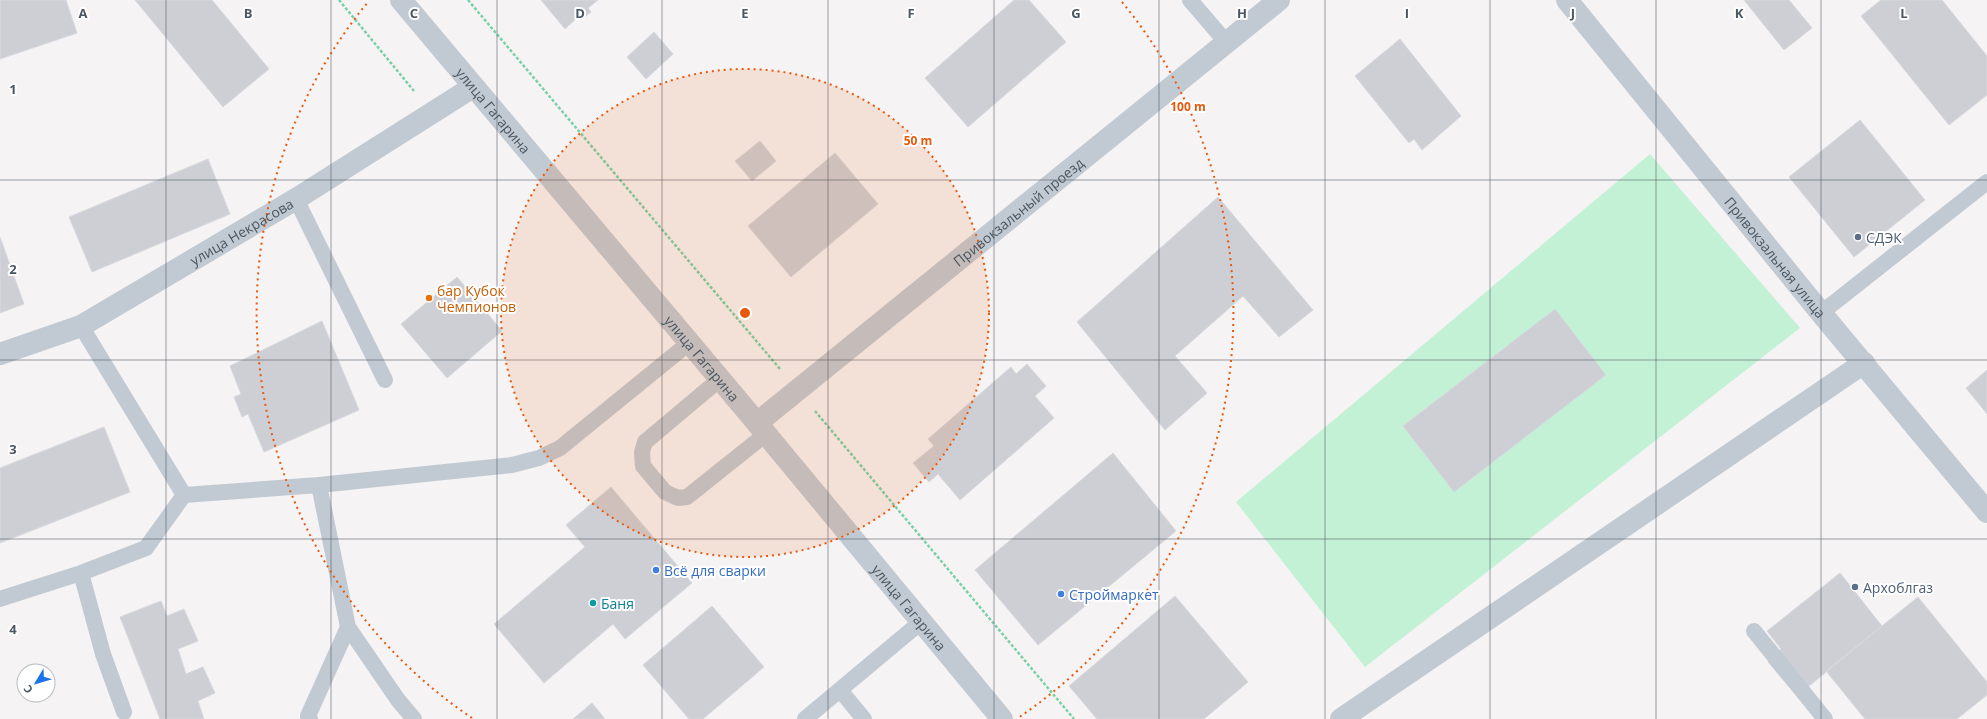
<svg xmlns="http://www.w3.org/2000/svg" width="1987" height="719" viewBox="0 0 1987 719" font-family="'Open Sans',sans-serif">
<rect width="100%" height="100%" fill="#f5f3f3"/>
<path fill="#c3f1d5" d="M1650,154L1800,328L1365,667L1236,502Z"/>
<path fill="#cdcfd5" stroke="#d7d9de" d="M0,0H66L77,33L0,59Z
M135,0H212L269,69L223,107Z
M541,0H598L588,8L591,12L581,20L578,17L565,29Z
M1014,0H1029L1066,42L968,127L925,78Z
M1744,0H1789L1812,28L1784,50Z
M1881,0H1942L1987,56V95L1949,125L1861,16Z
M654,32L673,54L646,79L627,57Z
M1400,39L1461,116L1422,150L1414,139L1409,143L1355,76Z
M1860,120L1925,200L1854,257L1789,177Z
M760,141L776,161L752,181L735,161Z
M835,153L878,204L791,277L748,226Z
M208,159L230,214L92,272L69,217Z
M1218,197L1313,310L1279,337L1243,296L1175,356L1207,393L1165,430L1077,322Z
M0,237L24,304L0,313Z
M457,277L502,331L447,378L401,324Z
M1555,309L1606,375L1454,492L1403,426Z
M322,321L359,410L264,452L248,414L242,417L234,397L241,394L230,366Z
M1027,364L1046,386L1035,396L1054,418L960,500L938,474L929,482L913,463L934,446L928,439L1011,367L1016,374Z
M1987,370V414L1966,388Z
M104,427L130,492L0,543V468Z
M1113,453L1176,531L1038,645L975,570Z
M611,487L692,583L625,639L613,624L544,683L494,624L585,547L566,525Z
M1840,573L1882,626L1797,696L1768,662L1781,649L1767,631Z
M1175,596L1248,682L1204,719H1097L1069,686Z
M1918,597L1987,682V695L1957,719H1865L1826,671Z
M161,601L167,616L184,609L198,641L178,649L186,674L203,667L215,693L198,701L204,719H160L120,617Z
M712,606L764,667L703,719H689L643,665Z
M592,703L605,719H573Z"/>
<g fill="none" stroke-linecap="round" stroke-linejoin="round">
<path stroke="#7ad0a6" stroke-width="2.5" stroke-dasharray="3 2" stroke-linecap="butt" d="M339,0L414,91
M468,0L780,369
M815,411L1074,719"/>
<path stroke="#c1cad2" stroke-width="16" d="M1190,0L1226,42
M296,199L385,380
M1821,313L1987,182
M720,379L645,442L642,452L643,466L665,492L678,498L687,497L766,434
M319,485L512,465L539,458L560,448L689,343
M184,495L319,485L348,627L308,716L310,719
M81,573L103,654L124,712
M0,599L81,573L146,548L184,495L81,326
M348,627L398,700L414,719
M1754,631L1825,719
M840,690L864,719
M805,719L921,622"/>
<g stroke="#c1cad2" stroke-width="22">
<path id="s1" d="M0,354L81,326L296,199L473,87"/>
<path id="s2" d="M757,423L1279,0"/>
</g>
<g stroke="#c1cad2" stroke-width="22">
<path id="s3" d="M401,0L757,423L1002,719"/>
<path id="s4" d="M1567,0L1821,313L1987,512"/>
<path d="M1341,719L1864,363"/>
</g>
</g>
<path fill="none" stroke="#4a5661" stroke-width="1" stroke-opacity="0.55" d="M166,0V719M331,0V719M497,0V719M662,0V719M828,0V719M994,0V719M1159,0V719M1325,0V719M1490,0V719M1656,0V719M1821,0V719M0,180H1987M0,360H1987M0,539H1987"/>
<circle cx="745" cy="313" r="244" fill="#e8590c" fill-opacity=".12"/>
<g fill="none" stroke="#e8590c" stroke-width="2" stroke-dasharray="2 4">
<circle cx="745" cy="313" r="244"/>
<path d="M472 718A489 489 0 0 1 368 2M1122 2A489 489 0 0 1 1018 718"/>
</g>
<g fill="#5c6f8a" stroke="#fff" stroke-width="1.5">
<circle cx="1858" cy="237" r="4"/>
<circle cx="1855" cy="587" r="4"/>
</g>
<circle fill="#e8710a" stroke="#fff" stroke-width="1.5" cx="429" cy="298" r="4"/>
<g fill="#3f7fe0" stroke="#fff" stroke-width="1.5">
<circle cx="656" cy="570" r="4"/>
<circle cx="1061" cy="594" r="4"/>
</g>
<circle fill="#0f9aa8" stroke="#fff" stroke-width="1.5" cx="593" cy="603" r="4"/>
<g text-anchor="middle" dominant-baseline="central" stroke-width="4" stroke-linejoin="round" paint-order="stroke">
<g font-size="14" fill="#4a5661" stroke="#fff">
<text stroke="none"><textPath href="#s3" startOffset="144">улица Гагарина</textPath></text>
<text stroke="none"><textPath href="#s2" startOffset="336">Привокзальный проезд</textPath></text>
<text stroke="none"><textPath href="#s1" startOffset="272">улица Некрасова</textPath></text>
<text stroke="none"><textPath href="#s4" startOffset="331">Привокзальная улица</textPath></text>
<text stroke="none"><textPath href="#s3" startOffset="468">улица Гагарина</textPath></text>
<text stroke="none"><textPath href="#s3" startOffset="792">улица Гагарина</textPath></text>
</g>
<g font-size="14" fill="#4e5e75" stroke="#fff" text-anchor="start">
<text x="1866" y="237">СДЭК</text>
<text x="1863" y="587">Архоблгаз</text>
</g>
<g font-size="14" fill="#c56008" stroke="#fff" text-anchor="start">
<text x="437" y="290">бар Кубок<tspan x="437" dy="16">Чемпионов</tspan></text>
</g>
<g font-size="14" fill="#366cbe" stroke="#fff" text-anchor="start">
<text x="664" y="570">Всё для сварки</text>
<text x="1069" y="594">Строймаркет</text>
</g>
<g font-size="14" fill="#0d838f" stroke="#fff" text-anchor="start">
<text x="601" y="603">Баня</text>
</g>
</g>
<g font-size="13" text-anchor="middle" font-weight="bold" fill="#4a5661" stroke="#fff" stroke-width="4" stroke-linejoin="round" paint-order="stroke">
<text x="83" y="18">A</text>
<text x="248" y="18">B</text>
<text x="414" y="18">C</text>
<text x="580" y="18">D</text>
<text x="745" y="18">E</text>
<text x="911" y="18">F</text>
<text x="1076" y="18">G</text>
<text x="1242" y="18">H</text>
<text x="1407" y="18">I</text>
<text x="1573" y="18">J</text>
<text x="1739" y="18">K</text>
<text x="1904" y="18">L</text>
<text x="13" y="94">1</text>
<text x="13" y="274">2</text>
<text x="13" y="454">3</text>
<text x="13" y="634">4</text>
</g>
<circle cx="745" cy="313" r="6" fill="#e8590c" stroke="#fff" stroke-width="2"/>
<g font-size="12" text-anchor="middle" font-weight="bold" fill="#e8590c" stroke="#fff" stroke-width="4" stroke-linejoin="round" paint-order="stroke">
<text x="1188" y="111">100 m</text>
<text x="918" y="145">50 m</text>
</g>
<g transform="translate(36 683) rotate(232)"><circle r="19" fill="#ffffff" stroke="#b7bbc0"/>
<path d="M0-3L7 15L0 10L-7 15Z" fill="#1a73e8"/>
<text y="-6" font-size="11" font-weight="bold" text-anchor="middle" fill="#4a5661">С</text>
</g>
</svg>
